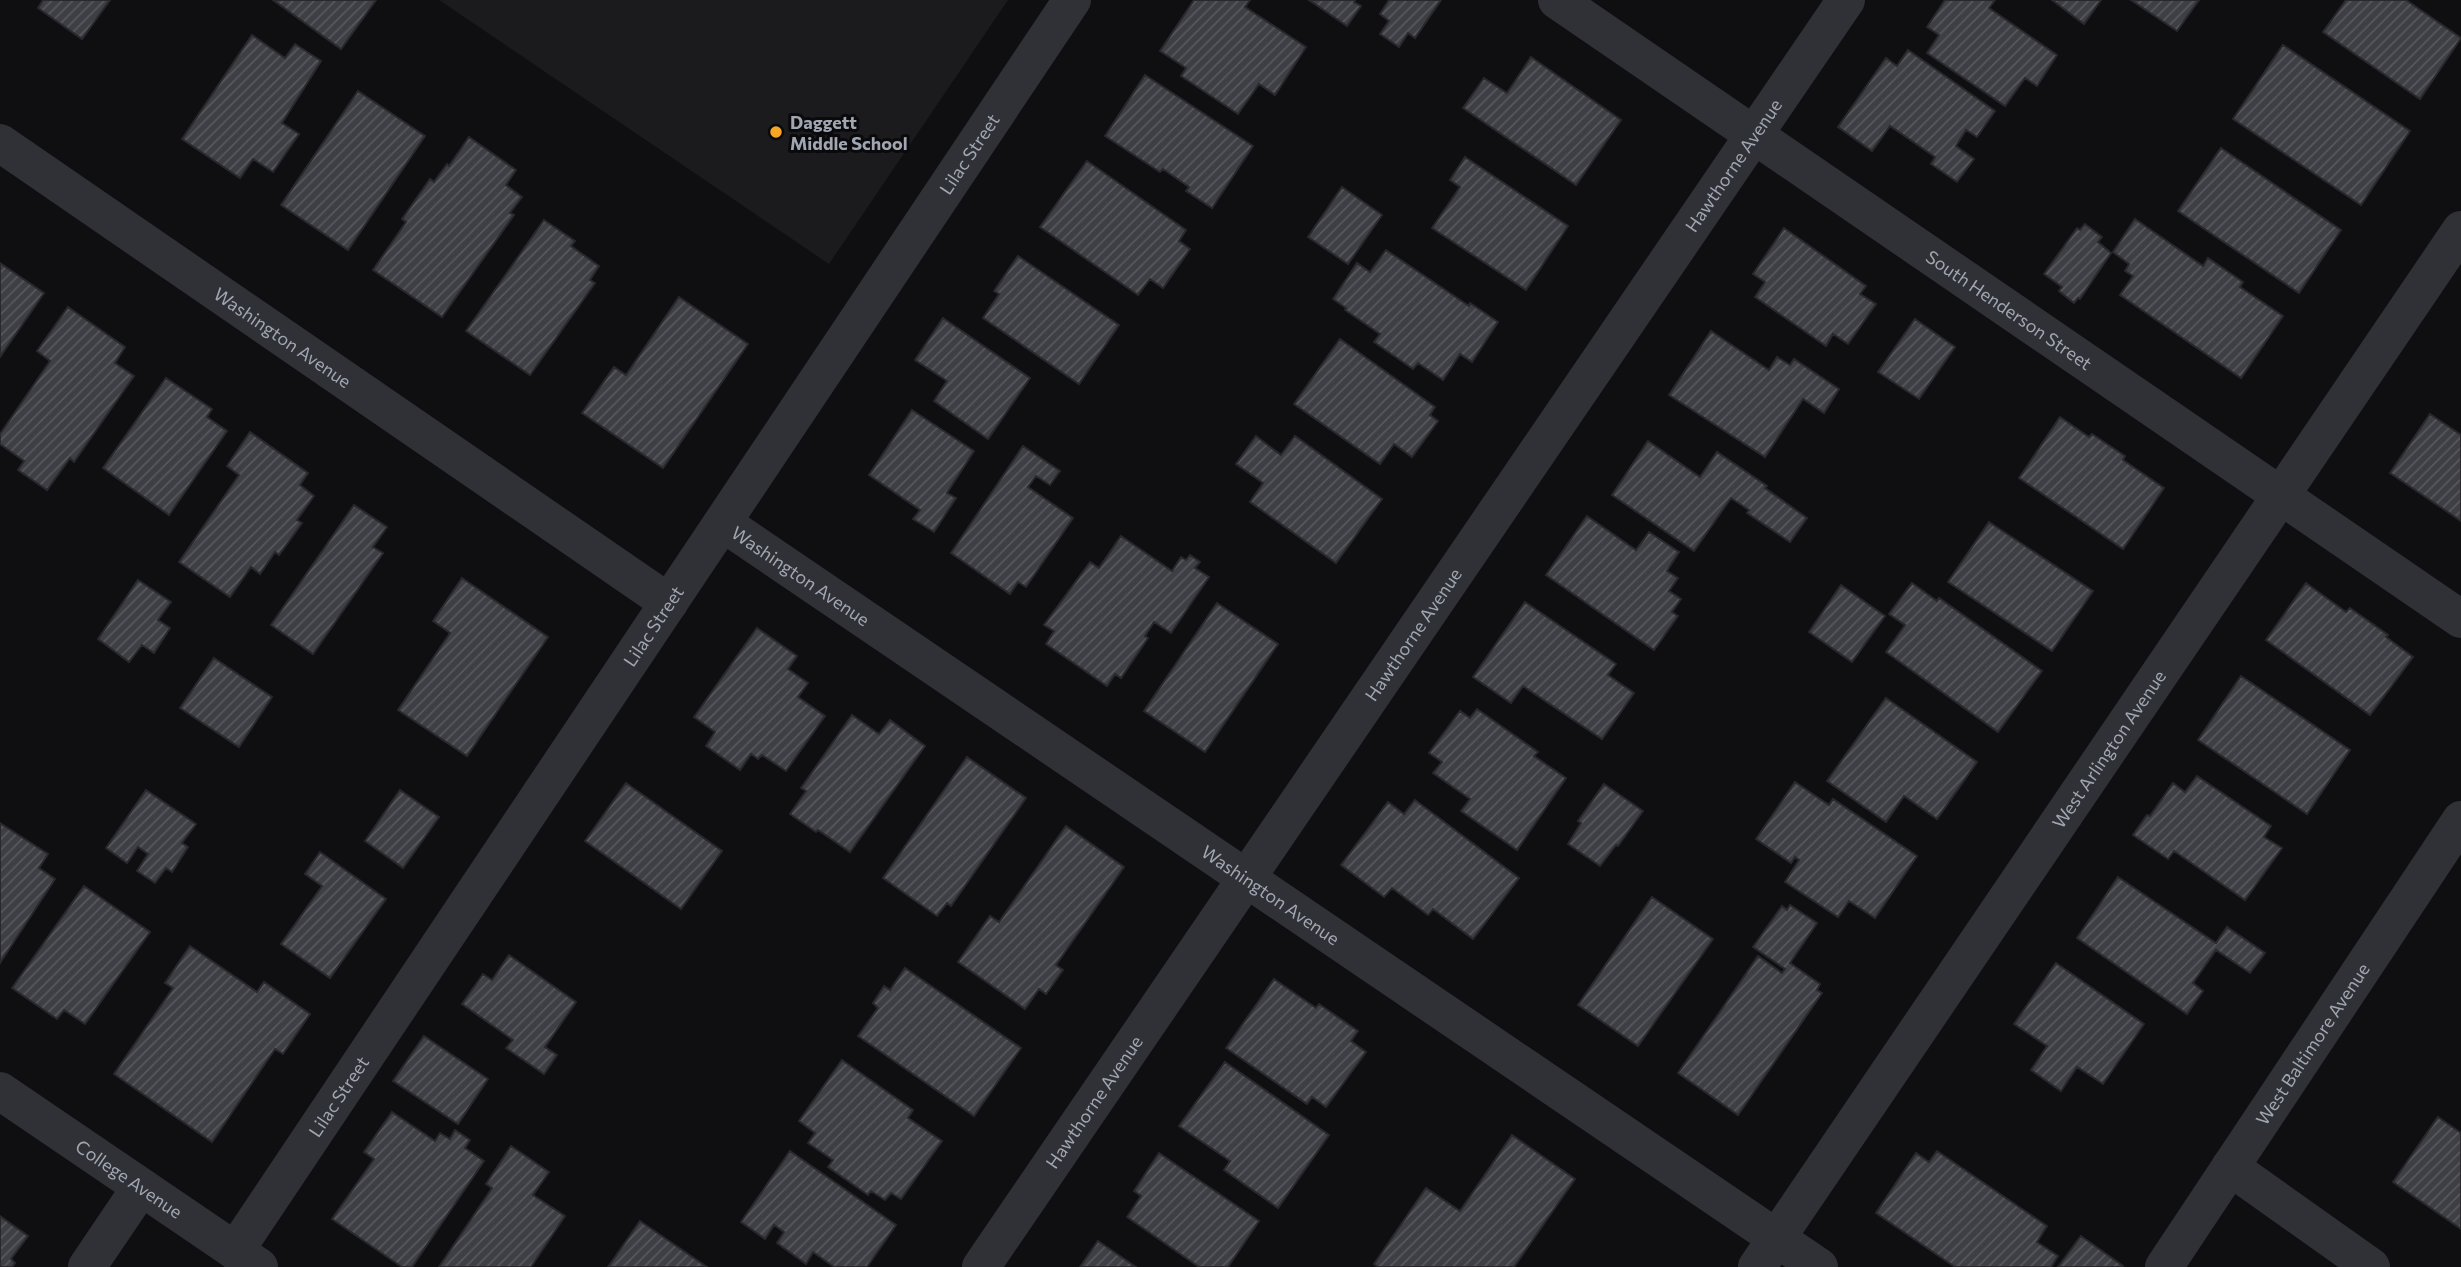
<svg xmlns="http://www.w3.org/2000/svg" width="2461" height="1267" viewBox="0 0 2461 1267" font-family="Commissioner,sans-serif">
<defs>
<pattern id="building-hatch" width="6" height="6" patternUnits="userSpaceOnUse" patternTransform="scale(1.75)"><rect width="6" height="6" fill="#3e3f44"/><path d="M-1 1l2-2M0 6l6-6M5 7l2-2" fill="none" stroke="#57585d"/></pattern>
</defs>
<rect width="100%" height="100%" fill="#0f0f11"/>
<path fill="#1b1b1e" d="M439,0H1008L829,264Z"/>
<path fill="url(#building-hatch)" stroke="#29292d" stroke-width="2" d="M43,0H110L82,39L38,8Z
M273,0H376L341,49Z
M1194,0H1250L1245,7L1306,47L1275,95L1259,84L1238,114L1181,76L1186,68L1160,51Z
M1309,0H1355L1354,2L1361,6L1347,26Z
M1389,0H1441L1415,38L1408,33L1399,47L1380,34L1389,21L1380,14Z
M1945,0H1995L1989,8L2057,55L2037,86L2025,78L2005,106L1927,53L1939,35L1927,27Z
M2052,0H2101L2084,24Z
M2131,0H2199L2177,31Z
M2346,0H2406L2461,38L2420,99L2323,32Z
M252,35L285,58L295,44L321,61L282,123L299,134L273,172L253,159L240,178L182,139Z
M2283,45L2410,131L2361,205L2233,119Z
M1908,50L1995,111L1977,137L1966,130L1956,146L1974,159L1957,182L1931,164L1935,157L1890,126L1872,151L1838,127L1886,58L1897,66Z
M1531,57L1621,120L1576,185L1463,108L1484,78L1507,93Z
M1145,75L1253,146L1212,208L1186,191L1189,187L1163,169L1160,172L1105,136Z
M358,91L425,136L348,250L281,205Z
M469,137L516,170L506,185L522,197L510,213L514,215L442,317L373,270L406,222L402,219L430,179L434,182L447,164L449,166Z
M2221,148L2341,230L2299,293L2178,211Z
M1465,157L1568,226L1526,290L1432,228L1460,187L1450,180Z
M1087,161L1186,230L1179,241L1190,249L1163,288L1150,279L1138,295L1040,227Z
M1342,187L1382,215L1348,264L1308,237Z
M2135,219L2203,266L2208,258L2243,282L2240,287L2283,316L2241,378L2120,295L2133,276L2125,271L2129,264L2113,252Z
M544,220L575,241L571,246L599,266L590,280L595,283L530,375L466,331Z
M2085,224L2102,237L2098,242L2111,253L2080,299L2078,298L2074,303L2059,291L2062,287L2044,274L2077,228L2080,230Z
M1784,228L1866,286L1860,294L1876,304L1848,344L1833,334L1826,346L1755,297L1765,282L1753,274Z
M1386,250L1469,306L1470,303L1498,322L1472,362L1460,354L1443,380L1418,363L1413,369L1374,342L1380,334L1345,310L1346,308L1333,299L1357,263L1370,272Z
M1018,256L1119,325L1079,384L983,318L999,294L994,291Z
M0,263L44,293L0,357Z
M679,297L748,344L663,468L582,413L614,367L626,375Z
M68,307L125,347L115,363L134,376L74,462L70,458L47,490L18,470L24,461L0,444V434L50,361L37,351Z
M943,318L1030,378L988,439L934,401L947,381L915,360Z
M1915,319L1955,347L1919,399L1878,372Z
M1711,331L1769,370L1777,357L1790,365L1794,359L1839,389L1824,413L1803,399L1765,457L1669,395Z
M1340,339L1435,407L1430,415L1438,421L1412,457L1394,444L1380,464L1294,404Z
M166,378L212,409L207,417L227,431L169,515L103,468Z
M912,410L974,451L947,493L956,498L934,532L913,519L920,510L869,475Z
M2430,414L2461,435V521L2390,473Z
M2060,417L2089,437L2092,434L2125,456L2123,460L2164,488L2123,549L2019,478Z
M250,432L308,473L300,485L314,496L297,520L302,523L279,555L275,552L260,574L251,567L230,597L179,562L239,475L227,466Z
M1256,436L1281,455L1295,436L1382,499L1336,563L1250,502L1263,483L1236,464Z
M1648,441L1700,477L1717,452L1767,486L1765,488L1807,518L1790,542L1747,513L1749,510L1731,498L1694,551L1612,495Z
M1023,446L1060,471L1050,485L1036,476L1028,487L1073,518L1026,587L1018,582L1010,594L951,553Z
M354,505L387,527L373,547L383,553L313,654L271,625Z
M1587,516L1636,550L1649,532L1679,552L1667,571L1678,578L1669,591L1681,599L1672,612L1678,616L1654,650L1546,575Z
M1989,522L2093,591L2052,651L1948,582Z
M1121,536L1172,571L1181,557L1186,560L1190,555L1200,562L1195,568L1209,577L1171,633L1154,622L1145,636L1148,638L1121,678L1115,674L1107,686L1046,644L1054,631L1044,625L1090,562L1099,568Z
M462,578L548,637L467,756L398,710L450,633L433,621Z
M138,580L171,602L158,620L170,628L154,653L142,645L129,662L98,639Z
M1912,583L1937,601L1939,598L2042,671L1998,732L1886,652L1905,625L1889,614Z
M2306,583L2346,612L2350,608L2388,635L2386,637L2413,657L2370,715L2266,640Z
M1841,585L1885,616L1852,662L1809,632Z
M1525,602L1616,664L1608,675L1634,693L1602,739L1523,686L1511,703L1473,677Z
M1217,603L1278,644L1205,752L1144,711Z
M757,628L797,656L788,669L808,683L798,697L825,716L786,771L762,755L758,759L751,754L740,770L706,746L715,732L694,717Z
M214,658L272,697L239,747L180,708Z
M2241,676L2350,750L2307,814L2198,740Z
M1886,698L1977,762L1937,819L1904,796L1886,822L1827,781Z
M1477,709L1538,752L1534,756L1566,778L1517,850L1461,811L1470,799L1433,773L1442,762L1429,753L1460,711L1470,718Z
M852,715L879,734L890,720L925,746L850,852L818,830L816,832L790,814L806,791L801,788Z
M967,757L1026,798L951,906L947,903L937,916L883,878Z
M2197,776L2271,826L2264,837L2282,848L2245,900L2174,851L2168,859L2133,835L2147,815L2150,816L2173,783L2185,792Z
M1795,782L1829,805L1833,799L1917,856L1875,918L1849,901L1838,917L1785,882L1799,860L1795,857L1791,863L1756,839Z
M626,783L722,851L681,909L585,841Z
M1604,784L1643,811L1618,846L1616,845L1600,866L1568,844L1581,823L1578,821Z
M146,790L196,824L182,843L188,847L172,872L166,868L155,883L137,871L148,854L138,847L127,863L106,848Z
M400,790L439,817L403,868L365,841Z
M1415,800L1519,878L1473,939L1433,909L1428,915L1392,888L1384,897L1341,865L1388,802L1404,814Z
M0,823L48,854L39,868L55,879L0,963Z
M1066,826L1124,867L1056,965L1063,970L1046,994L1039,989L1025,1009L958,962L990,916L999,922Z
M320,852L386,899L330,978L281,944L322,886L305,874Z
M2118,877L2216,943L2227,927L2265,953L2250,973L2216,950L2193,983L2203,991L2187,1014L2077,938Z
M84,886L150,932L85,1024L64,1010L57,1019L12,988Z
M1652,897L1713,939L1638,1046L1578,1005Z
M1790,905L1817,923L1790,963L1820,984L1817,990L1822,993L1738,1115L1678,1073L1758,956L1782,973L1785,969L1753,947L1782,906L1787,910Z
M190,946L257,992L264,982L310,1014L283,1054L275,1049L212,1142L114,1074L173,988L165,983Z
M509,955L576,1002L545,1047L557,1055L544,1074L506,1048L513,1040L462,1004L483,974L492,980Z
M2056,963L2144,1024L2103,1084L2077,1067L2061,1091L2031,1070L2047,1046L2014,1024Z
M905,968L1021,1048L974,1116L858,1036L878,1008L873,1003L884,986L890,990Z
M1274,979L1316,1008L1319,1004L1358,1031L1351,1041L1366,1052L1326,1107L1312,1097L1307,1104L1226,1048Z
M424,1036L488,1079L458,1124L393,1081Z
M842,1060L913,1110L908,1118L942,1141L901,1199L891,1193L885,1200L871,1191L868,1195L828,1167L833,1160L808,1143L815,1133L799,1121Z
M1225,1062L1329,1135L1278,1208L1224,1170L1230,1161L1179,1126Z
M392,1112L435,1141L440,1133L450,1139L455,1130L470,1140L465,1148L484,1161L412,1267H402L332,1219L374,1159L364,1152Z
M2438,1117L2461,1133V1229L2393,1182Z
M1512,1135L1575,1179L1514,1267H1378L1374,1264L1426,1188L1460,1211Z
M511,1146L549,1172L533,1195L565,1216L531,1267H439L492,1188L486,1184Z
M790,1151L896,1225L867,1267H834L813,1252L806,1264L777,1243L784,1232L774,1225L765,1239L741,1222Z
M1937,1151L2047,1226L2037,1242L2058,1256L2051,1267H1955L1876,1213L1916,1153L1929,1162Z
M1159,1153L1259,1221L1228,1267H1199L1127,1217L1141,1196L1134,1191Z
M0,1216L28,1236L11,1259L15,1263L12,1267H0Z
M640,1221L707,1267H608Z
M2081,1236L2123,1266L2122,1267H2058Z
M1098,1241L1136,1267H1080Z"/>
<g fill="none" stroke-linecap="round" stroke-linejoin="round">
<g stroke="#303136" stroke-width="38">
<path id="s1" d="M1557,0L2461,619"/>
<path id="s2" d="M0,143L669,603"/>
<path id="s3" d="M723,523L1819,1267"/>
<path id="s4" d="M0,1091L259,1267"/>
<path d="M2230,1167L2371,1267"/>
<path id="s5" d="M235,1251L1072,0"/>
<path d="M87,1267L141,1187"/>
<path id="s6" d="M981,1267L1846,0"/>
<path id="s7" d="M1757,1267L2461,230"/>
<path id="s8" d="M2164,1267L2461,820"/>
</g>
</g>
<circle fill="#f6a622" stroke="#0a0a0c" stroke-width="2.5" cx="776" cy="132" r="7"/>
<g text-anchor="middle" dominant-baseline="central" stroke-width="6" stroke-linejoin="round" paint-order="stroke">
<g font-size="18" font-weight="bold" fill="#a0a6b2" stroke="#0a0a0c" text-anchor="start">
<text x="790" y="122">Daggett<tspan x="790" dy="21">Middle School</tspan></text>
</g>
<g font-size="18" fill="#a0a6b2" stroke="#0a0a0c">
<text stroke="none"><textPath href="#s5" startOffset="1320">Lilac Street</textPath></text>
<text stroke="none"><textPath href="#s6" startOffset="1334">Hawthorne Avenue</textPath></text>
<text stroke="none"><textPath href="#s1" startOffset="548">South Henderson Street</textPath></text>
<text stroke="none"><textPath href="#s2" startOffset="343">Washington Avenue</textPath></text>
<text stroke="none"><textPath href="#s3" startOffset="94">Washington Avenue</textPath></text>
<text stroke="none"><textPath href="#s5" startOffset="752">Lilac Street</textPath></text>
<text stroke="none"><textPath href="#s6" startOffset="766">Hawthorne Avenue</textPath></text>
<text stroke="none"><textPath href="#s7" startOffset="626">West Arlington Avenue</textPath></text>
<text stroke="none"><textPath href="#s3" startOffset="662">Washington Avenue</textPath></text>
<text stroke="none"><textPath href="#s8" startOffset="268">West Baltimore Avenue</textPath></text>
<text stroke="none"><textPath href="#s5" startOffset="186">Lilac Street</textPath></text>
<text stroke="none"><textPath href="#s6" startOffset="200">Hawthorne Avenue</textPath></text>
<text stroke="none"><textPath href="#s4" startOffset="156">College Avenue</textPath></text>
</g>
</g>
</svg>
